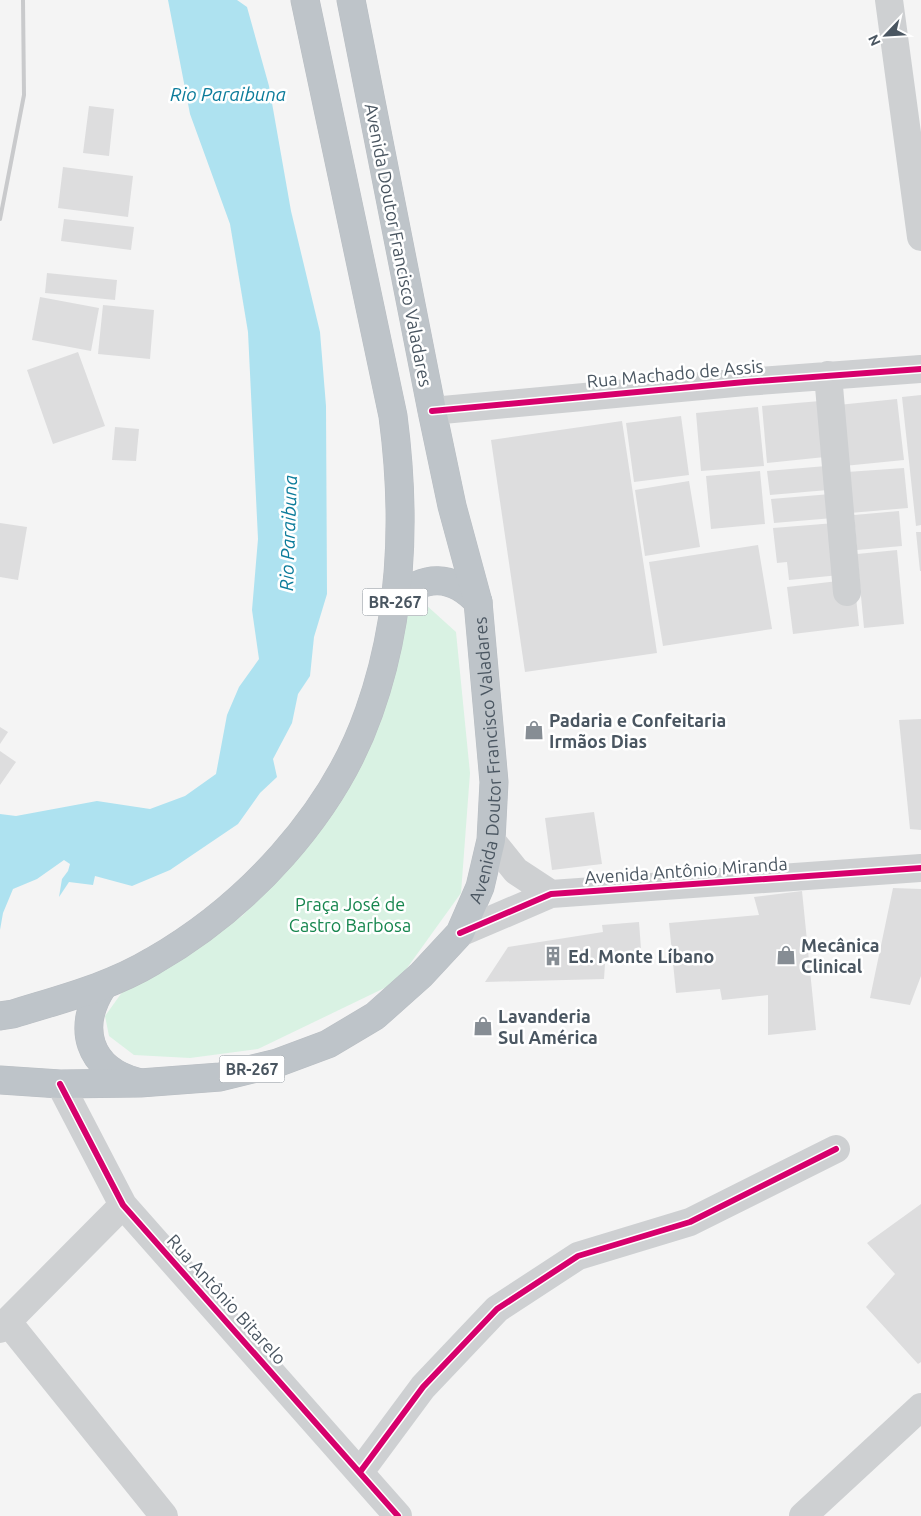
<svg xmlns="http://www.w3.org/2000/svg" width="921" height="1516" viewBox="0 0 921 1516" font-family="Ubuntu,sans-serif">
<rect width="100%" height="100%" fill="#f4f4f4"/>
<path fill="#d9f2e3" d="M425,604L456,632L470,773L461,893L397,982L258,1049L190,1058L134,1055L109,1036L105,1016L123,991L186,948L242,916L312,841L352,772L406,613Z"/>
<path fill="#aee2f0" d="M168,0H237L247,7L269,86L291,211L320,332L326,406L327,594L314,637L310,676L298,694L292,723L273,759L277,777L260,793L238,824L170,870L132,886L95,876L93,885L69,882L59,897L62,879L68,871L70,864L64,860L37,879L13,889L3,913L0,930V814L16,816L97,801L150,809L185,796L216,774L227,715L239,687L259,659L252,610L258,539L248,332L230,224L190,114Z"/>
<path fill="#ddddde" d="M89,106L114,109L109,156L83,153Z
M63,167L133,176L128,217L58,208Z
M64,219L134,227L131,250L61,241Z
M47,273L117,280L115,300L45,293Z
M40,297L99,308L91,351L32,340Z
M103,305L154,310L150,359L98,354Z
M78,352L105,426L53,444L27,370Z
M921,395V525L916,526L902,397Z
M897,399L904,460L844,466L838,405Z
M820,401L825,457L767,463L762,406Z
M758,407L764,466L701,471L696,413Z
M681,416L689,475L634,482L626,423Z
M622,421L657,653L525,672L491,440Z
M115,427L139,429L136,461L112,460Z
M826,466L828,490L770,495L767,471Z
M904,468L908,508L850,513L847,472Z
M760,471L765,524L711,529L706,476Z
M689,481L700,547L645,556L635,490Z
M831,494L833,518L774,523L771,499Z
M899,511L902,546L857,550L854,515Z
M0,523L27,527L18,580L0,577Z
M835,523L840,575L789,580L787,562L777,563L773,528Z
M916,532H921V571H920Z
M758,545L772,629L663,646L649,562Z
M897,550L904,624L864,628L857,554Z
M838,581L856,597L859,626L793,634L787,587Z
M921,719V830L910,829L899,720Z
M0,727L8,732L0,744Z
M0,751L16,762L0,785Z
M594,812L602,864L552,870L545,818Z
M893,888L921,889V976L910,1005L870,998Z
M802,891L816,1030L768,1035V995L722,1000L720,989L676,993L669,923L759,915L754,897Z
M639,922L642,962L605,964L604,979L485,982L508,947L603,932L602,925Z
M921,1204V1362L918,1364L866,1307L895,1274L867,1243Z"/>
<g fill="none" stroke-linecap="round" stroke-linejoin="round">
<defs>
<g id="highway">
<path d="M396,600C424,574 452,574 478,602"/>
<path d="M103,986C76,1027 88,1069 137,1082"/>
<path d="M0,1016L13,1014C61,999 110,987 153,961C247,907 333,815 369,712C403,617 406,515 393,416L305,0"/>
<path id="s1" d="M0,1080L60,1084L140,1083L220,1077L277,1063L328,1044L375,1016L421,975L460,933L480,887L491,840L494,782L478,602L452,506L432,411L351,0"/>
</g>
</defs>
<use href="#highway" stroke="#b9bec3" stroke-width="29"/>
<path stroke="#ced0d2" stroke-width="28" d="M889,0L921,237
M828,375L847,592
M432,411L745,382L921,369
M491,840L516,871L551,894
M460,933L551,894L921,868
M60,1084L123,1205L398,1516
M7,1321L164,1516
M0,1329L123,1205
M360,1472L423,1387L497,1309L578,1256L690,1222L836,1149
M803,1516L921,1407"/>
<use href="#highway" stroke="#bec4c9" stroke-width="28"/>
<path stroke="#c9cacc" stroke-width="4" d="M0,219L24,95L23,0"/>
<defs>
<path id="cycleway" d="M432,411L745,382L921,369
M460,933L551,894L921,868
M60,1084L123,1205L398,1516
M360,1472L423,1387L497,1309L578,1256L690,1222L836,1149"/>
</defs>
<use href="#cycleway" stroke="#fff" stroke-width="9"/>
<use href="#cycleway" stroke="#d6006c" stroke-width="6"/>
</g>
<defs>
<symbol id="shop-bare" viewBox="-9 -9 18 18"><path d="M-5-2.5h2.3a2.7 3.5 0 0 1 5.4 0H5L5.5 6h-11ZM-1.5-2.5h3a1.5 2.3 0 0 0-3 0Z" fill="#868d94" stroke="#fff" stroke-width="2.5" paint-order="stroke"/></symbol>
<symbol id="building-bare" viewBox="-9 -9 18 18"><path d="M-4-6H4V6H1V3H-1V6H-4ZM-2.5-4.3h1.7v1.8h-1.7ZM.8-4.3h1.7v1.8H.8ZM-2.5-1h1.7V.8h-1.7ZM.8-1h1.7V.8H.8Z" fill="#868d94" stroke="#fff" stroke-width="2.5" paint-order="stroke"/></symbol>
</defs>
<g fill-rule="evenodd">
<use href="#shop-bare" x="520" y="716" width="28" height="28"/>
<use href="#shop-bare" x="772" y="941" width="28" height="28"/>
<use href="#building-bare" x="539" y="942" width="28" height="28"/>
<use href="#shop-bare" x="469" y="1012" width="28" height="28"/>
</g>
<g text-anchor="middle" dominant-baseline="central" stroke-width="5" stroke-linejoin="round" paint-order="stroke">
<g fill="#fff" stroke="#808990" stroke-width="1">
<rect x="362.5" y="588.5" width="65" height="27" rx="4"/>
<rect x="219.5" y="1055.5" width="65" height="27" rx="4"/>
</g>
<g font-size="16" font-weight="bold" fill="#4a5661">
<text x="395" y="602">BR-267</text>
<text x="252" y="1069">BR-267</text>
</g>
<g font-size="18" fill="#4a5661" stroke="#fff">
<text transform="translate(399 245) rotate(79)">Avenida Doutor Francisco Valadares</text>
<text transform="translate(675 373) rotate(-5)">Rua Machado de Assis</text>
<text stroke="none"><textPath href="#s1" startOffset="685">Avenida Doutor Francisco Valadares</textPath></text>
<text transform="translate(686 870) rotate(-4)">Avenida Antônio Miranda</text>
<text transform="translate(227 1299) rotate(48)">Rua Antônio Bitarelo</text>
</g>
<g font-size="18" font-weight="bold" fill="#4a5661" stroke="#fff" text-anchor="start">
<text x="549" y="720">Padaria e Confeitaria<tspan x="549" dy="21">Irmãos Dias</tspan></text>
<text x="801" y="945">Mecânica<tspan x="801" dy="21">Clinical</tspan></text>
<text x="568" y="956">Ed. Monte Líbano</text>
<text x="498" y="1016">Lavanderia<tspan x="498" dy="21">Sul América</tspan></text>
</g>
<g font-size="18" fill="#17864f" stroke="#fff">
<text x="350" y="904">Praça José de<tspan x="350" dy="21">Castro Barbosa</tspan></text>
</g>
<g font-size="19" font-style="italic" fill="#0c7c9b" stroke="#fff">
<text x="228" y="94">Rio Paraibuna</text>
<text transform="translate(288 533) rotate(-88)">Rio Paraibuna</text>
</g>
</g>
<g transform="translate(886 35) rotate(245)" stroke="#ffffff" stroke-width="4" paint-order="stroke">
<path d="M0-4L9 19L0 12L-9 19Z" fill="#4a5661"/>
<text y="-8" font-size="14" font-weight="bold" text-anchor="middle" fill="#4a5661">N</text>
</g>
</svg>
